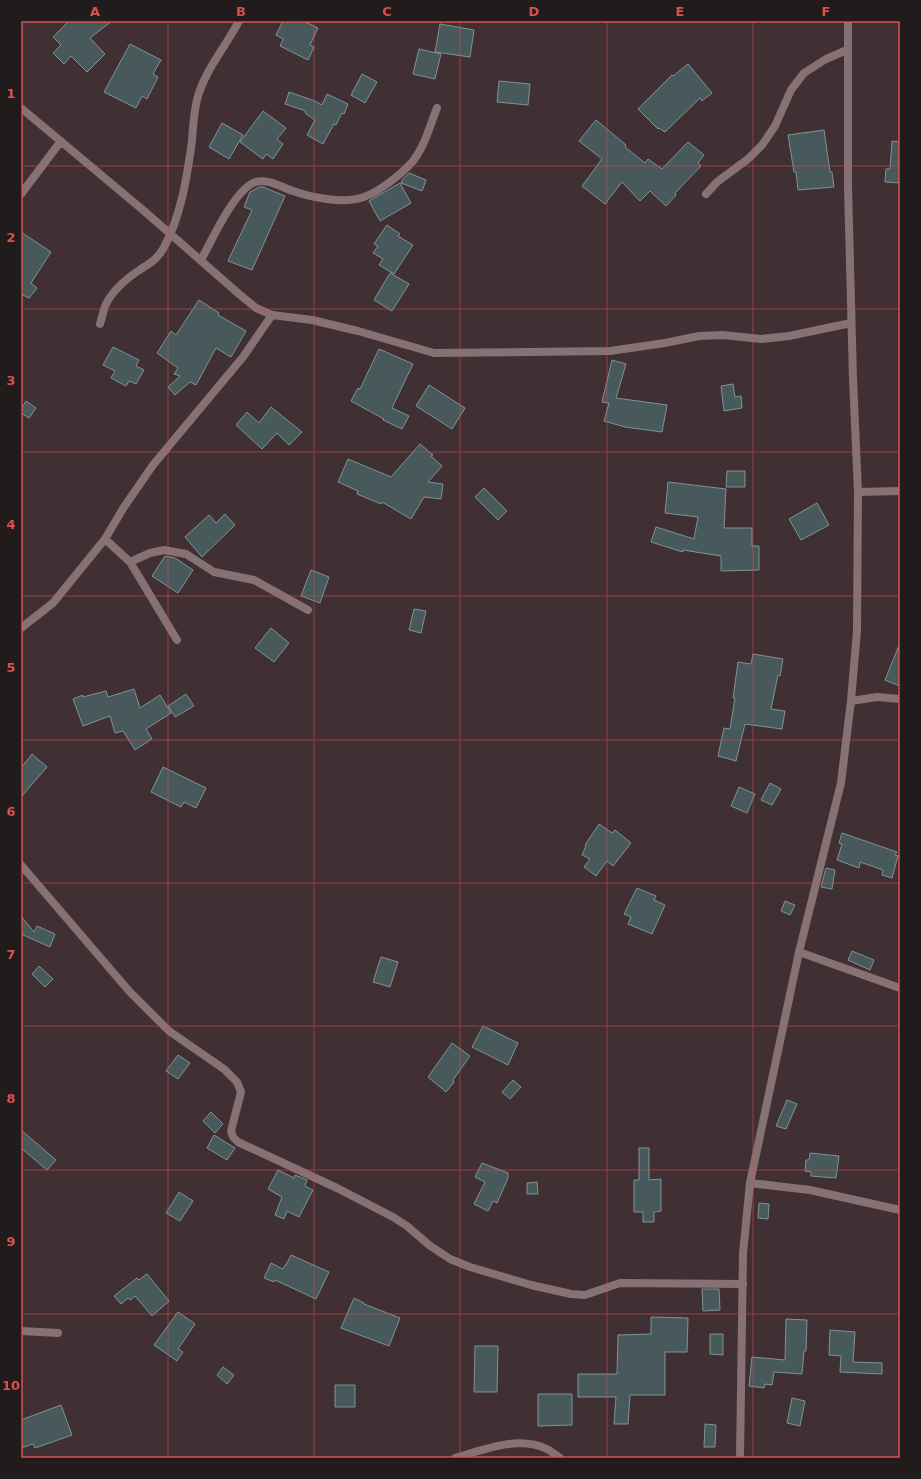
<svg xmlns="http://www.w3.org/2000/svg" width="921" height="1479" viewBox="0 0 921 1479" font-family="'DejaVu Sans',sans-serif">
<rect width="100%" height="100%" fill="#403034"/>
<path fill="#47595b" stroke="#7f9395" d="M69,21H112L90,38L105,54L87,72L71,56L64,64L53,53L61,45L53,37Z
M283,21H303L318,28L310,45L314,47L308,60L280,46L283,39L276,35Z
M440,24L474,30L470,57L435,52Z
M130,44L161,60L153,74L158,77L147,99L142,96L136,108L104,92Z
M419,49L441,54L435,79L413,74Z
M688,64L712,93L702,101L700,98L665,132L659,128L658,129L638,109L672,75L673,76Z
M362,74L377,82L365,103L351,95Z
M499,81L530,84L528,105L497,102Z
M289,92L315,101L322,105L327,94L348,104L344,114L342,113L336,125L334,124L323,144L307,135L315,120L305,113L306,111L285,104Z
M263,111L286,128L277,139L283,144L273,159L266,154L263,159L240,142Z
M596,120L626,145L625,147L645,163L648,159L662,169L688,142L704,155L698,163L701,166L675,193L676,195L666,206L650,191L640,201L622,182L605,204L582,186L602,159L579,141Z
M222,123L243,135L229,159L209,147Z
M824,130L830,172H832L834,187L798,190L796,172H794L788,135Z
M892,141L900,142V183L885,182L886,169H890Z
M409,173L426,180L422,191L401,183L403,179Z
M400,183L411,203L380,221L369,201Z
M259,187H263L285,196L252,270L228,261L252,210L244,207L250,192Z
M387,225L400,234L398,236L413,245L394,274L379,265L383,259L373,253L378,246L374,244Z
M21,232L51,252L31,283L37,288L29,298L23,295L21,298Z
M390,273L409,284L392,311L374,300Z
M199,300L219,313L218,315L246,331L231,357L216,348L196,385L190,382L175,395L168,387L180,376L174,374L178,368L157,353L171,331L176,335Z
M113,347L139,360L136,366L144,370L136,384L129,381L126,386L111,378L115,371L103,365Z
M379,349L413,364L392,408L409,416L402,429L383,420L384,419L351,401L358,388L360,389Z
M612,360L626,364L616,398L667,405L662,432L625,427L604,421L609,403L602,402Z
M733,384L735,397L741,396L742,408L724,411L721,386Z
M429,385L465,408L452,429L416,406Z
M26,401L36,408L29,418L21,413V409Z
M271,407L302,432L289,445L277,433L262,449L236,425L247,412L259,423Z
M420,444L433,455L431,456L442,466L428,482L443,484L441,499L424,497L411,519L382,502L381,504L357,494L358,491L338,482L348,459L391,477Z
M727,471H745V487H726Z
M668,482L726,489L724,528H752V546H759V570L721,571V556L683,550V552L651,542L656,527L694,539L698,517L665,513Z
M484,488L507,511L498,520L475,497Z
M817,503L829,525L801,540L789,519Z
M225,514L235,525L202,557L185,537L209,515L216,523Z
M165,556L175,558L193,570L178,593L152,576Z
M311,570L329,577L320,603L301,596Z
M414,609L426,611L421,633L409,630Z
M271,628L289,643L274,662L255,648Z
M900,643V686L885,680Z
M753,654L783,659L780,676L778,675L771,709L785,711L782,729L745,724L736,761L718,756L724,728L730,729L735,698H733L738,662L751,664Z
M134,689L140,708L160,695L171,713L146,729L152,739L135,750L123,731L115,733L110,716L83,726L73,699L83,695V697L106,691L108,697Z
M186,694L194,706L175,717L168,706Z
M32,754L47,767L21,797V768Z
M163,767L206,788L196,808L184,802L181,807L151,792Z
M770,783L781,789L772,805L761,800Z
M739,787L755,794L747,813L731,806Z
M599,824L612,833L615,830L631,843L613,866L607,861L596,876L584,867L590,859L582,855L586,846L585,845Z
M842,833L897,852L895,855L898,856L892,878L882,875L883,870L860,862L859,868L837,860L842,844L839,843Z
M826,868L835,870L832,889L821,887Z
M637,888L656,896L654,900L665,905L652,934L628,924L631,917L624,914Z
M785,901L795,905L790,915L781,911Z
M21,916L34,932L37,926L55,934L50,947L21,934Z
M852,951L874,960L870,970L848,960Z
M381,957L398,962L390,987L373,982Z
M39,966L53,979L45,987L32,974Z
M483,1026L518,1043L508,1065L472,1047Z
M452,1043L470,1056L453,1080L454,1082L446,1092L428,1077Z
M178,1055L190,1063L178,1079L166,1071Z
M513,1080L521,1087L510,1099L502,1092Z
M787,1100L797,1104L786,1129L776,1126Z
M211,1112L223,1124L215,1133L203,1121Z
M21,1130L56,1160L47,1170L21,1148Z
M214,1135L235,1148L227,1160L207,1148Z
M639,1148H649V1180L661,1179V1211L654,1212V1222H643V1212H634V1180H639Z
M810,1153L839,1156L836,1178L811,1176V1172L805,1171L806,1160H809Z
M482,1163L508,1173V1178L497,1203L493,1201L488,1211L474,1204L485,1182L475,1177Z
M278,1170L294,1178L295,1175L307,1180L305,1186L313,1190L299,1217L287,1211L284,1219L275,1215L282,1197L268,1189Z
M537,1182L538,1194H527V1183Z
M179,1192L193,1201L180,1221L166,1213Z
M759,1203L769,1204L768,1219L758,1218Z
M291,1255L329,1272L316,1299L275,1280L274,1282L264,1278L271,1263L283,1269L285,1265H286Z
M147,1274L169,1301L152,1316L135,1296L130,1300L128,1298L121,1304L114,1296L137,1278L139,1280Z
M702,1289H719L720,1310L703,1311Z
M354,1298L364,1303V1304L400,1318L389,1346L341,1328Z
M178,1312L195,1324L178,1349L183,1352L177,1361L154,1345Z
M651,1317L688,1318L687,1352H665V1395H630L628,1424H614L616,1397H578V1374H617L618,1335L651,1334Z
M786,1319L807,1320L806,1351H804L802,1374L774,1372L772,1385L765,1384L764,1388L749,1386L752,1357L785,1360Z
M830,1330L855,1332L853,1362L882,1363V1374L840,1372L841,1356L829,1355Z
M710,1334H723V1355L710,1354Z
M475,1346H498L497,1392H474Z
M223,1367L234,1375L227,1384L217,1375Z
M335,1385H355V1407H335Z
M538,1394H572V1425L538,1426Z
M792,1398L805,1401L800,1426L787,1423Z
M61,1405L72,1435L35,1448L33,1444L21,1448V1420Z
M705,1424L716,1425L715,1447H704Z"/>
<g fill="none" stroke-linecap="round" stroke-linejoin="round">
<path stroke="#877175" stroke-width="8" d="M21,108L143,210L239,294L256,308L272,315L312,320L358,331L434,353L610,351L665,343L699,336L723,335L761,339L789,336L851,323
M21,194L61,141
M706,194L717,182L748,159L762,145L775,126L791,90L804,73L826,59L847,50
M201,260C212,240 233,193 253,183C265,177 281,187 293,191C313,198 344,204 364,197C379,192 403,173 413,161C425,146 430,125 437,108
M100,324C102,318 103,312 105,306C112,291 127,278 141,269C150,263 157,259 163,249C181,217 187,177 192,141C193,126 194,110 198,96C206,69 226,46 239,21
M858,492L900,491
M105,539L130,562L177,640
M130,562L150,553L164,550L186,554L214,572L254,580L308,610
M21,628L53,603L105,539L124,507L153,465L243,357L272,315
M851,701L877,697L900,699
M21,865L129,991L169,1031L224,1069L237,1082L241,1092L231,1131L233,1137L238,1142L337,1188L393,1217L407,1226L429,1245L450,1259L470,1267L531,1285L571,1294L585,1295L620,1283L743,1284
M799,952L900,988
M750,1183L810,1190L900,1210
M21,1331L58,1333
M455,1458C483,1450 518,1435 547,1449C551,1451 556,1455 560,1458"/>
<path stroke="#877175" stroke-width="8" d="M740,1458L743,1253L750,1183L799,952L841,783L851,701L857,631L858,492L853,379L848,187V21"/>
</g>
<path fill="none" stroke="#dc4f4f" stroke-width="1" stroke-opacity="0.55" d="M168,21V1458M314,21V1458M460,21V1458M607,21V1458M753,21V1458M21,166H900M21,309H900M21,452H900M21,596H900M21,740H900M21,883H900M21,1026H900M21,1170H900M21,1314H900"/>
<rect width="921" height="1479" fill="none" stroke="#221b1c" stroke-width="44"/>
<rect x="22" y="22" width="877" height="1435" fill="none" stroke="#dc4f4f" stroke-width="1.5"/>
<g font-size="13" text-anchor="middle" font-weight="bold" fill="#dc4f4f">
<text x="95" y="16">A</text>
<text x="241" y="16">B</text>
<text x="387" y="16">C</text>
<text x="534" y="16">D</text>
<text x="680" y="16">E</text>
<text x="826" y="16">F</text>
<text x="11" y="98">1</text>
<text x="11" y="242">2</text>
<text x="11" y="385">3</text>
<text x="11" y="529">4</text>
<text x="11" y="672">5</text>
<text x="11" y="816">6</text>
<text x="11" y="959">7</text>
<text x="11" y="1103">8</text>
<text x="11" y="1246">9</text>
<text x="11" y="1390">10</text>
</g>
</svg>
